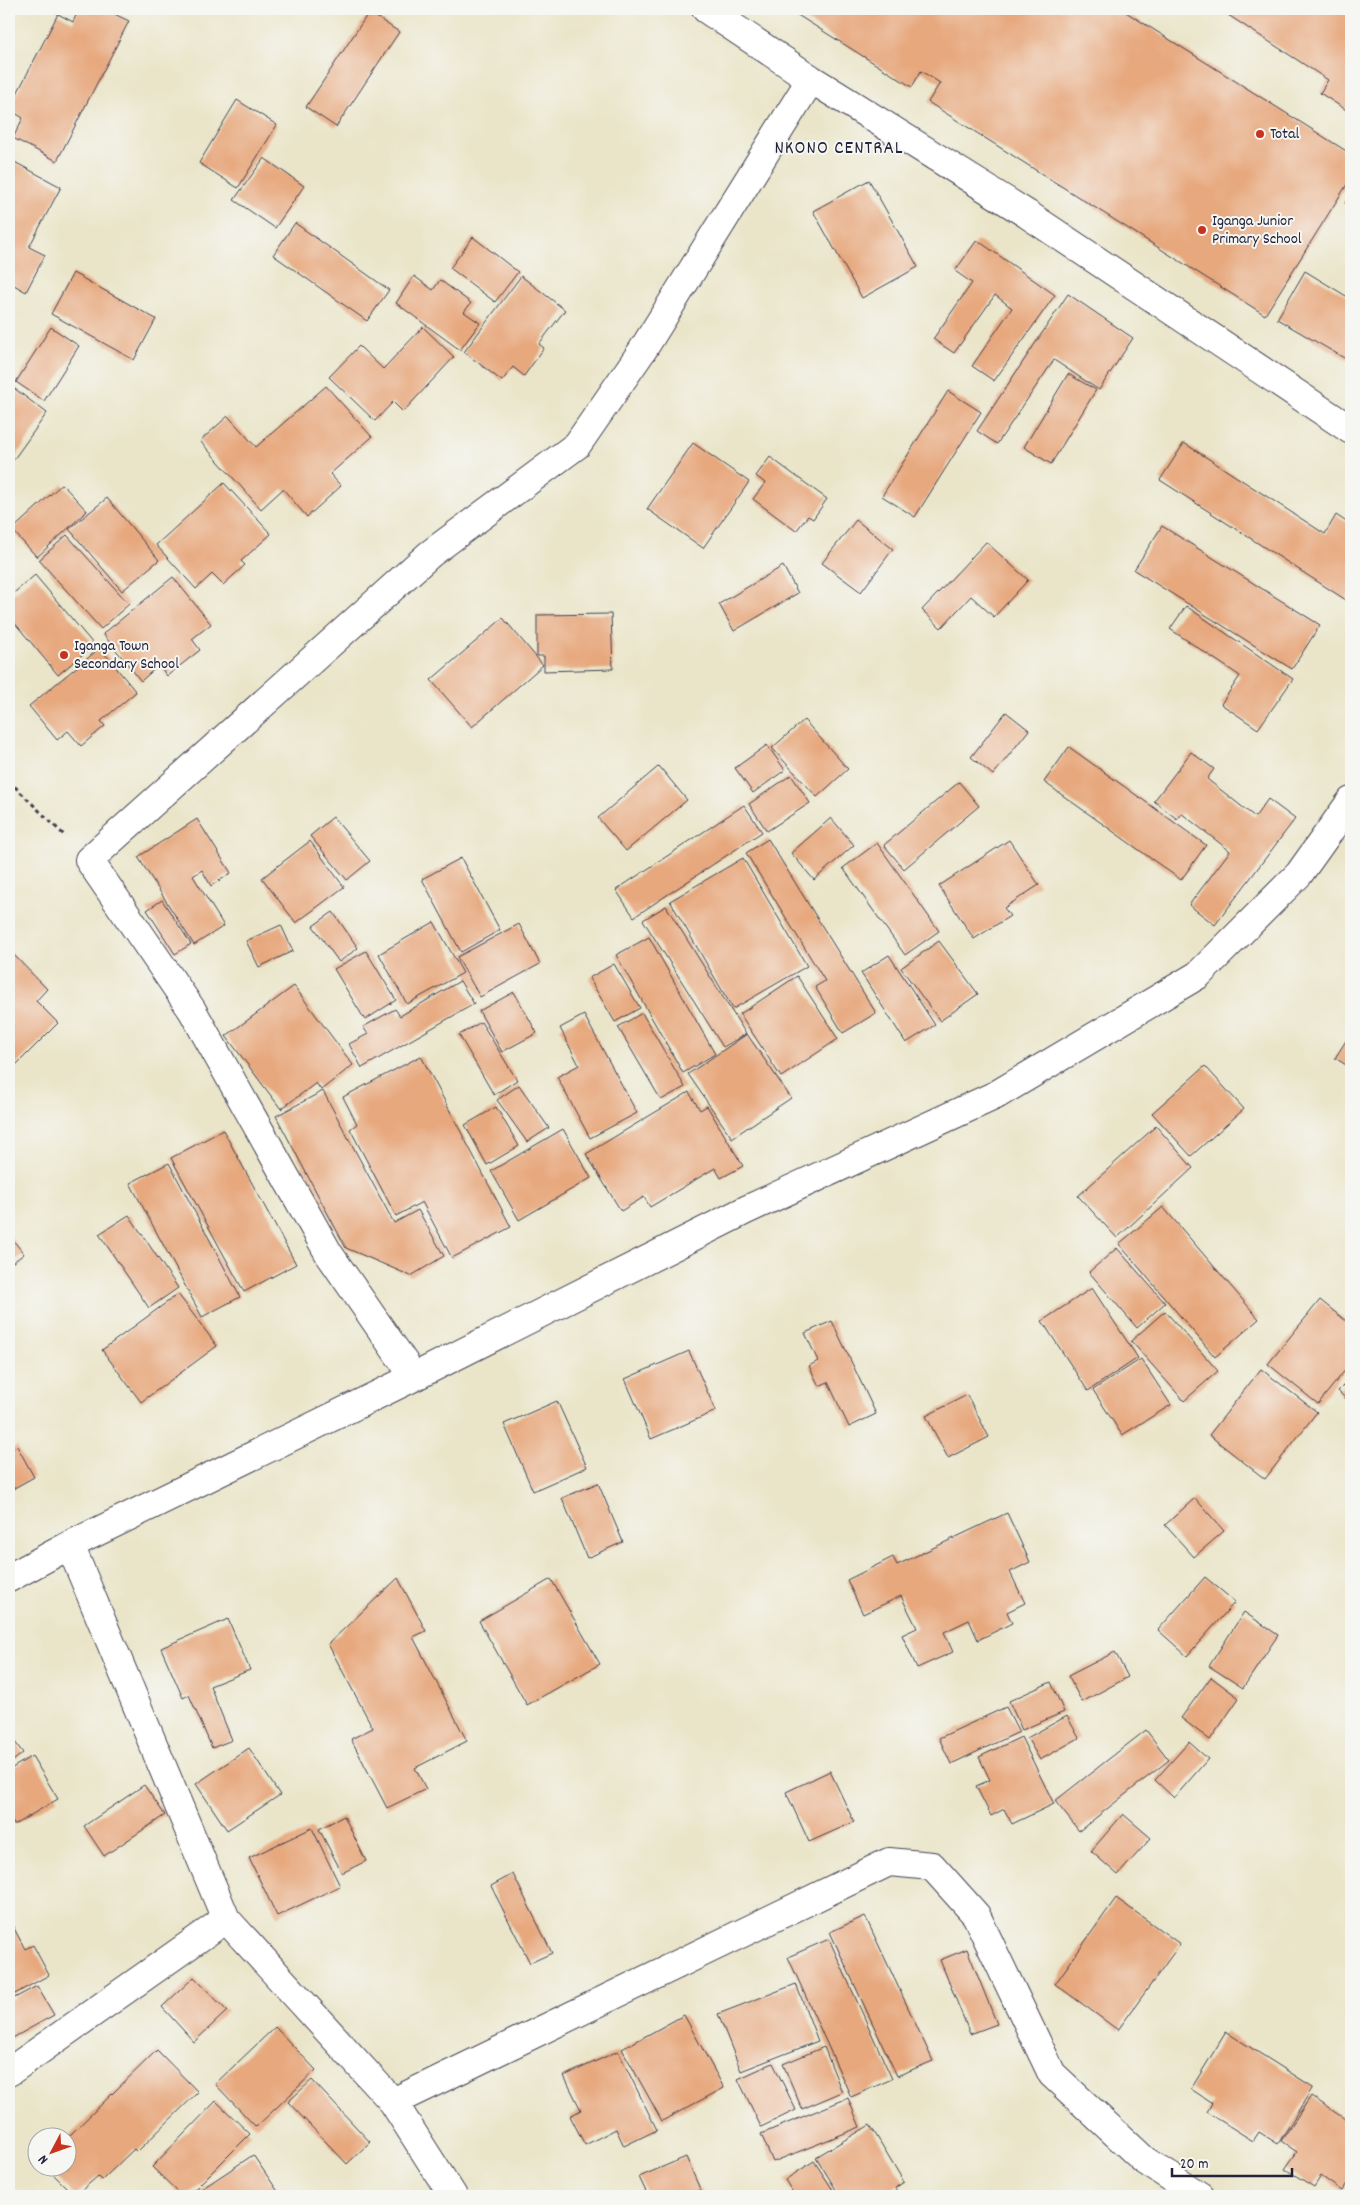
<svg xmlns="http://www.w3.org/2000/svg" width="1360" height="2205" viewBox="0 0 1360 2205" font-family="Dekko,sans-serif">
<rect width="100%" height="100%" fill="#f6f6f2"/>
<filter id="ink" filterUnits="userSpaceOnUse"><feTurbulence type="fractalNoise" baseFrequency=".02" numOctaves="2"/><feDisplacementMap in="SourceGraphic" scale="10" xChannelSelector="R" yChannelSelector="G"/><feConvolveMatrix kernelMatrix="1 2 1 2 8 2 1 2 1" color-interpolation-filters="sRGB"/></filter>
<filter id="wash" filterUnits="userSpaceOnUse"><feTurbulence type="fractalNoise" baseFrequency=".0096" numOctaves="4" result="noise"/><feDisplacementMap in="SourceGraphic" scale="20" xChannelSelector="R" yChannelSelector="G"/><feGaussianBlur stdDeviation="1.12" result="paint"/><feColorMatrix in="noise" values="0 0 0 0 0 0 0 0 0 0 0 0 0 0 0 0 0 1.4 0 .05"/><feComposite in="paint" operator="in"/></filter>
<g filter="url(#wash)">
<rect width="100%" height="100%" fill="#eae5c9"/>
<g id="blocks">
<path fill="#e7a87e" d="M79,9H104L129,21L57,161L13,138L23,118L9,109L58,14L73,22Z
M788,9H1121L1351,154V178L1265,315L928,102L940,83L921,71L912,87Z
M1219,9H1351V113L1320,93L1328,80Z
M369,12L399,32L336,127L306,107Z
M237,100L277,125L238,188L199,163Z
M264,158L304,186L275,228L234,200Z
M9,159L61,187L29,247L45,255L26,292L9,282Z
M869,180L918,267L862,298L813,211Z
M1351,193V207L1345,203Z
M295,223L389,290L367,321L273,255Z
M473,237L518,272L495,302L450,268Z
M977,240L1055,295L994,381L972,366L1012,308L995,295L954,353L933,339L972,283L955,271Z
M1305,271L1351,299V362L1277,319Z
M73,273L156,319L134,360L51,314Z
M414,276L433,290L440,280L471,303L464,312L480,323L460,350L396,303Z
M521,276L565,310L539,344L544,348L524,376L513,367L502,381L464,352Z
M1068,294L1133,338L1099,390L1054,360L997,444L977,431Z
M51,327L79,346L44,401L16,382Z
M423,327L454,357L403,412L393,402L375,421L329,377L359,346L383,369Z
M1068,374L1096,390L1051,464L1024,447Z
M11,386L47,413L9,466V389Z
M326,386L372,437L330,474L341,486L307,517L283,489L261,509L200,441L228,416L256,447Z
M948,391L981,412L915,517L882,496Z
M693,443L749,482L703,548L647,509Z
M1184,443L1325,534L1336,515L1351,525V592L1346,600L1160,480Z
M770,457L827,499L813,519L808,516L796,531L753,499L765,483L756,476Z
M224,483L271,534L241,561L245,565L223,585L212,574L196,589L156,545Z
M62,484L87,511L37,557L12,530Z
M107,498L159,560L122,591L69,529Z
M856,520L893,549L861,592L822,563Z
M1162,526L1320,625L1292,669L1134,570Z
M67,535L129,604L101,629L39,560Z
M986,542L1028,580L994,617L971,596L941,628L922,610Z
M783,566L798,593L734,631L719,604Z
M35,575L94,645L58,675L9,616V597Z
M173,577L211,624L192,639L200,650L167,676L159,665L141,681L103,634Z
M1186,606L1293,679L1258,729L1221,704L1240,676L1170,629Z
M611,614L613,669L544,671V656H537V615Z
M503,618L543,665L472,727L431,680Z
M100,648L136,692L101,721L105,726L81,746L68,731L57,740L29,706Z
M1006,712L1029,730L993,775L971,757Z
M804,720L848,769L817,797L772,748Z
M767,745L785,770L753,793L735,768Z
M1069,747L1206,845L1181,880L1044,782Z
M1191,752L1214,769L1207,779L1255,817L1268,799L1295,819L1215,925L1189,905L1230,851L1181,813L1177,819L1154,801Z
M659,766L687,800L626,851L598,818Z
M791,775L810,803L767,831L749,804Z
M959,782L979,806L904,869L884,845Z
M744,805L762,832L634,917L616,890Z
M333,817L370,861L347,880L310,836Z
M831,818L854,845L814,880L791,853Z
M197,819L231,873L211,886L202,870L193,876L224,926L194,945L138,857Z
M768,839L876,1013L843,1033L815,987L825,981L746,853Z
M1009,840L1039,885L1004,908L1010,916L974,939L939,886Z
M310,841L344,887L296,923L262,878Z
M877,843L939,931L905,955L843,868Z
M461,858L500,930L461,952L422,879Z
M743,858L807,966L733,1009L670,901Z
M162,900L191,944L175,954L147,910Z
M666,906L746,1034L723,1047L643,920Z
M333,912L358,948L339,962L313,926Z
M434,922L463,973L407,1004L379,954Z
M519,924L540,964L480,997L457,957Z
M281,925L293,951L259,967L246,941Z
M649,937L715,1054L683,1073L616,955Z
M939,941L978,994L940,1021L901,968Z
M9,950L47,989L36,1001L58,1023L15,1066L9,1059Z
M366,951L396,1000L365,1020L334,969Z
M889,955L935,1025L906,1043L861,973Z
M614,964L640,1008L615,1022L589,978Z
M797,976L838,1039L781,1077L740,1014Z
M460,981L474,1004L362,1068L349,1044L368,1034L363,1027L395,1009L400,1016Z
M294,986L353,1065L321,1090L316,1083L281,1109L226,1036Z
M514,992L537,1033L502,1052L479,1011Z
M642,1013L685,1087L661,1100L618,1027Z
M584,1015L637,1113L590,1138L557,1077L579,1065L560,1028Z
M481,1022L517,1080L494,1095L459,1035Z
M1351,1033V1068L1335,1058Z
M747,1034L791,1098L732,1138L688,1074Z
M421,1056L511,1227L452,1258L422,1202L396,1216L350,1129L357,1124L343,1097Z
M1205,1066L1244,1109L1191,1156L1152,1113Z
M519,1085L549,1128L527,1142L497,1100Z
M323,1091L394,1223L418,1210L444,1256L411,1276L346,1248L276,1116Z
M689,1092L700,1110L707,1106L743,1166L721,1178L715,1168L650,1207L644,1197L621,1211L586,1154Z
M496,1107L519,1146L487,1165L465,1125Z
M1156,1126L1193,1168L1117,1238L1078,1196Z
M563,1129L591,1178L519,1220L491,1171Z
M223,1130L296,1264L244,1292L171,1158Z
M169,1163L240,1297L202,1317L130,1183Z
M1163,1207L1259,1319L1215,1357L1119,1244Z
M129,1215L178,1288L149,1308L99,1234Z
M9,1235L24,1254L9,1265Z
M1117,1248L1165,1303L1137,1328L1089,1272Z
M1092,1288L1138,1358L1088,1391L1042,1321Z
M178,1294L217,1346L141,1402L102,1350Z
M1320,1300L1351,1325V1363L1318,1404L1268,1364Z
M1165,1311L1218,1371L1184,1401L1131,1341Z
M832,1321L876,1414L849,1427L828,1382L819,1386L809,1366L818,1361L805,1333Z
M689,1351L716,1411L651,1439L625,1379Z
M1141,1359L1171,1405L1122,1435L1093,1390Z
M1261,1369L1317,1412L1265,1479L1209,1435Z
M1351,1378V1404L1338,1391Z
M967,1395L989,1437L948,1458L926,1416Z
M557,1401L587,1467L533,1491L504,1424Z
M17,1446L34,1477L9,1491V1451Z
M598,1483L623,1542L587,1558L562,1498Z
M1195,1498L1224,1531L1194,1557L1165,1525Z
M1007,1513L1030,1562L1010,1572L1025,1603L1007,1612L1012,1623L978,1640L969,1620L944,1632L953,1652L917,1668L902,1635L917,1628L901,1596L863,1614L847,1580L893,1557L897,1565Z
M1205,1577L1235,1602L1187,1656L1158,1630Z
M398,1578L426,1631L413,1637L467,1741L415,1768L426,1789L387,1808L351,1739L373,1728L328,1644Z
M551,1579L600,1664L527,1705L479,1621Z
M1244,1612L1278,1635L1243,1688L1209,1666Z
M228,1619L250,1670L210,1686L232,1740L212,1748L189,1695L183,1698L161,1648Z
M1115,1652L1128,1677L1082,1702L1068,1676Z
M1211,1677L1239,1698L1210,1740L1181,1718Z
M1051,1682L1064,1712L1022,1730L1009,1701Z
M1006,1707L1019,1732L951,1764L939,1738Z
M1067,1716L1079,1738L1040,1760L1027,1738Z
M1146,1730L1169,1760L1079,1831L1055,1801Z
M9,1734L23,1753L9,1764Z
M1021,1737L1054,1804L1012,1824L1004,1809L991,1816L976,1786L990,1780L979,1757Z
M1189,1742L1208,1759L1174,1798L1155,1780Z
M249,1748L280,1795L227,1830L196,1784Z
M32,1756L58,1799L14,1825L9,1816V1770Z
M830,1771L854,1822L809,1842L786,1792Z
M144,1785L165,1815L104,1856L84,1826Z
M1123,1814L1151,1838L1118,1875L1091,1851Z
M344,1816L366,1861L342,1873L319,1829Z
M312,1828L340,1886L277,1916L249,1858Z
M513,1874L552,1953L530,1963L491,1886Z
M1116,1898L1180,1944L1118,2030L1055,1984Z
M865,1916L933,2061L897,2076L830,1932Z
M9,1919L25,1949L33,1945L49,1975L11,1996L9,1992Z
M829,1939L892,2079L851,2097L788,1957Z
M967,1949L997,2024L970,2034L940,1960Z
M194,1977L227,2011L194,2042L162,2007Z
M796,1984L818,2041L741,2071L718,2014Z
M37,1986L54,2015L9,2040V2001Z
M684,2015L724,2088L662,2121L622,2049Z
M275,2027L316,2070L256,2127L215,2084Z
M1226,2032L1313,2087L1278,2144L1259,2132L1253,2141L1207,2112L1212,2103L1191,2089Z
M824,2047L842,2092L802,2109L783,2064Z
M157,2050L198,2092L137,2152L134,2149L102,2180L98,2176L75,2196L47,2168H68V2137Z
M618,2051L657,2130L624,2146L616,2129L585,2145L570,2116L581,2110L564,2076Z
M773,2063L796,2110L761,2127L738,2079Z
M312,2080L370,2142L347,2164L288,2102Z
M1311,2096L1351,2123V2178L1342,2191L1321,2176L1314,2187L1285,2169L1297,2152L1281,2141Z
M848,2098L860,2127L773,2162L761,2134Z
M216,2101L250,2134L188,2196H182L152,2167Z
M870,2125L904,2182L895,2188L900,2196H840L816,2157Z
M253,2155L281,2196H191Z
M686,2157L703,2196H648L639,2177Z
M814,2161L837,2196H795L785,2180Z"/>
</g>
</g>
<g filter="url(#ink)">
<use href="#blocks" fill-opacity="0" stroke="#403f50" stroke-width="1"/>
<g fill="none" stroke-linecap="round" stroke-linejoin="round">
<defs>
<path id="minor" d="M706,9L811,79L1027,214L1351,430
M414,1377L329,1254L192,1010L89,860L430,554L577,445L642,351L811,79
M70,1545L226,1919L393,2102L453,2196
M9,1578L70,1545L414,1377L746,1210L996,1095L1198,975L1299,874L1351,801
M9,2072L226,1919
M393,2102L889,1862L932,1866L976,1915L1052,2074L1144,2160L1200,2196"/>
</defs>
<use href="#minor" stroke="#403f50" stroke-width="30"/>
<path stroke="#403f50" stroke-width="3" stroke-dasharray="4 4" stroke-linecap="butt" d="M9,781L64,835"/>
<use href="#minor" stroke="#fff" stroke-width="28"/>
</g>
</g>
<g fill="#c8321e" stroke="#f6f6f2" stroke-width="2">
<circle cx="1260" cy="134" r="5"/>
<circle cx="1202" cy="230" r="5"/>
<circle cx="64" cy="655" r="5"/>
</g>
<g text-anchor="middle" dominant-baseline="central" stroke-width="4" stroke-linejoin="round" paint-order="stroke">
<g font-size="16" fill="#22223b" stroke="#f6f6f2" text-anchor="start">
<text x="1270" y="134">Total</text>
<text x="1212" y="221">Iganga Junior<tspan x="1212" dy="18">Primary School</tspan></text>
<text x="74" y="646">Iganga Town<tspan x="74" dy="18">Secondary School</tspan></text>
</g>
<g font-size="19" letter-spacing="1" fill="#22223b" stroke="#f6f6f2">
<text x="839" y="149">NKONO CENTRAL</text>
</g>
</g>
<rect width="1360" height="2205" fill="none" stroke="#f6f6f2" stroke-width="30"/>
<g transform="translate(52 2152) rotate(229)"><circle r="24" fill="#f6f6f2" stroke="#a1a1a9"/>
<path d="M0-4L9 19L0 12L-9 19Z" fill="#c8321e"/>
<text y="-8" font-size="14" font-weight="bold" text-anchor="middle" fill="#22223b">N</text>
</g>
<path d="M1172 2168v8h120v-8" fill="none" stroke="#22223b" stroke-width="2.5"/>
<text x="1180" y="2168" font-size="15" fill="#22223b" stroke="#f6f6f2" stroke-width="4" paint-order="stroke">20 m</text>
</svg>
